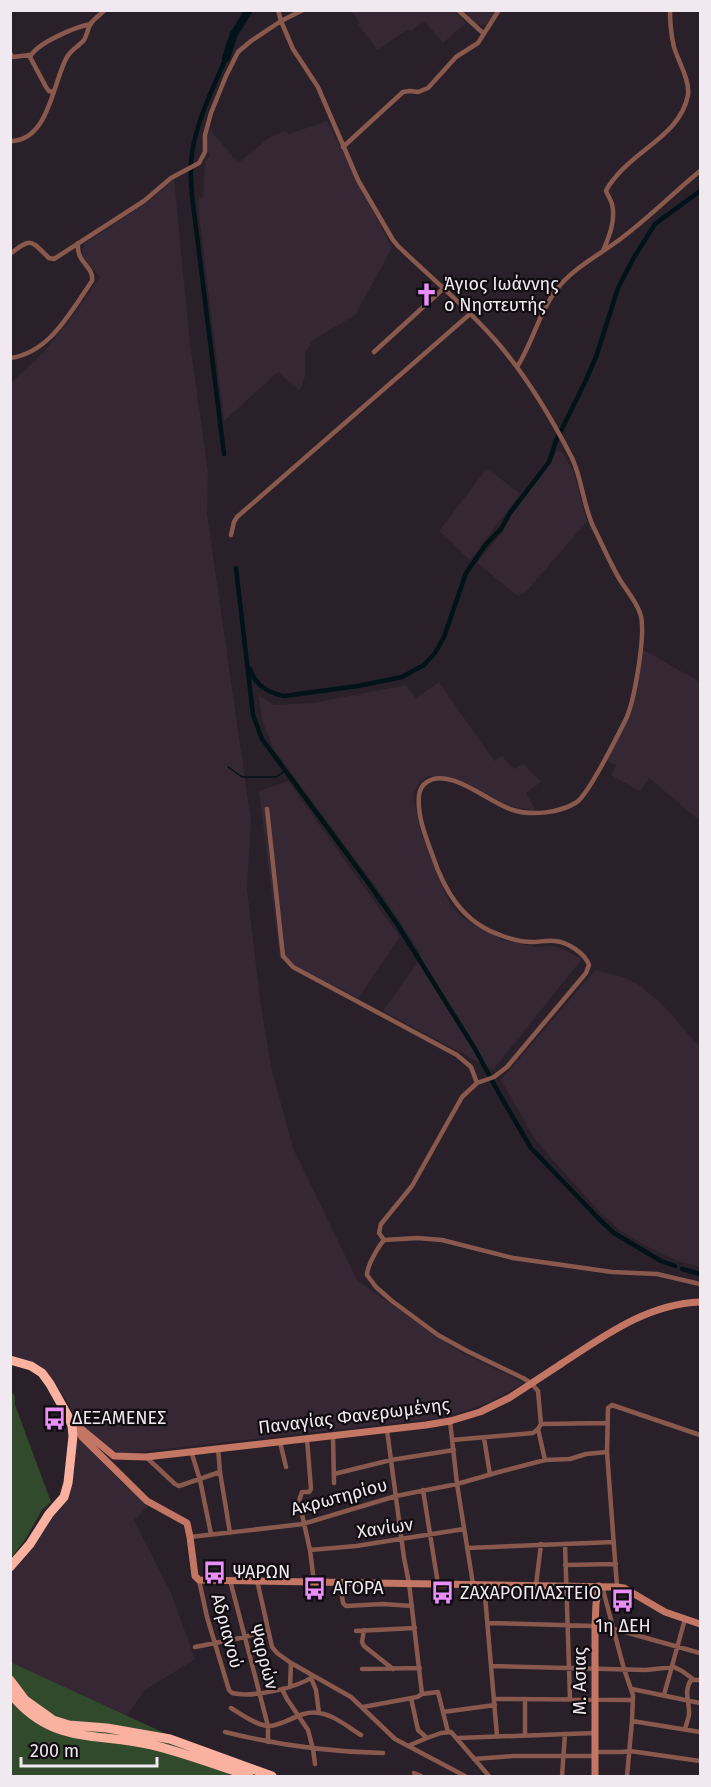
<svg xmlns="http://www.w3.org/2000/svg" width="711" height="1787" viewBox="0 0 711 1787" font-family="'Fira Sans',sans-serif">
<rect width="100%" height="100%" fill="#2a2029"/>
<path fill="#352734" d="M352,11H454L466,23L443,43L424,21L411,31L408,29L377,50L358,24L360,23Z
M461,11H497L489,22L483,26L475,23Z
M327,121L392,248L355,315L313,340L305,353V376L300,391L278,372L224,421L199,215V198L203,197L205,162L210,155L206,148L209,128L238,163L269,138L284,131L289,134Z
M174,179L190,343L208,472L207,514L251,821L247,888L260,1000L271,1067L293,1148L357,1280L455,1349L524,1383L492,1401L465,1411L440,1418L121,1454L114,1452L106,1448L83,1426L47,1372L39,1365L11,1355V383L43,353L72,317L100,277L83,258L82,251L85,243L148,202Z
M557,451L562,452L574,472L587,521L526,592L518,596L477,563L504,530L503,526L510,515Z
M487,468L520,494L470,560L439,531Z
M642,649L700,682V821L649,778L640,791L611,775L616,765L606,761L627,721Z
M439,682L494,761L502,756L514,769L524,764L541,782L526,793L536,811L509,806L468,784L448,777L429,776L419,782L413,795L420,830L446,896L453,908L463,918L478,927L502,940L537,947L552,946L561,948L582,959L493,1070L383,1011L421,957L417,948L384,898L274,750L263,723L258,695L274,705L313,703L406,685L416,698Z
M288,781L400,937L358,998L280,958L259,791Z
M595,970L623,977L641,986L664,1006L694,1041L700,1045V1267L677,1261L642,1244L618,1229L597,1209L536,1141L501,1080Z
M76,1436L127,1487L149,1505L134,1520L171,1593L195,1659L144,1691L121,1724L11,1672V1572L65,1498Z"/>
<path fill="#324a2c" d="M11,1391L15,1396V1405L51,1502L42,1510L25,1540L11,1558Z
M10,1662L236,1766L269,1776H11Z"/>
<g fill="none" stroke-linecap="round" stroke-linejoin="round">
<path stroke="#001318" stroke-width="1.5" d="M228,767L242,777H276L285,771"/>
<path stroke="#001318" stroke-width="4.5" d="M224,454C215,384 206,314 198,244C195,216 188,181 192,153C197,120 213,88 226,58
M236,568L253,715L262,739L367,881L397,924L475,1049L501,1097L531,1148L599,1219L614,1233L661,1261L675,1266
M250,669C255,685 268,693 284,696L358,686L402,677L424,665L435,653L444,637L466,573L487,543L501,529L510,513L549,462L556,441L585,382L596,357L618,288L633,259L655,224L700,191
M682,1269L700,1274"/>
<path stroke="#001318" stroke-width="8" d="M226,58L234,34L249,10"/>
<path stroke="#89594e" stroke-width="4.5" d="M278,10L281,21L293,49L318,87L358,180L393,240L398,246C431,278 467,307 497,342C527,377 551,417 572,458C582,479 583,504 593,526C602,544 610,563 620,580C627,591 636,601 640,613C647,631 634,704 625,721C617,737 589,793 577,802C560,813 532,816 513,810C491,804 449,766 427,782C422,785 420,789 419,795C417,815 425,835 432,854C444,890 462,922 500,935C510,939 522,942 533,942C540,942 547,940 555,941C567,942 585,953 589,965L586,973L507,1067L494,1077L477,1083L462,1097L412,1186L381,1224L379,1233L384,1240L417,1238L442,1240L513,1258L612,1272L657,1274L700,1284
M458,10L484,34
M10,53L13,57L30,55
M53,92L49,91L46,87L30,57C37,43 75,27 91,24
M10,141C49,142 53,81 67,57C71,50 79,46 84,40C87,35 88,28 91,23C95,18 101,14 105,10
M343,147L403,92L410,91L418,92L428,88L456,57L478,43L499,10
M603,251C609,237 616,220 612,204C611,200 608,196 606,191C609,184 614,179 619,173C642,147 681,132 688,95C690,80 678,61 674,47C671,35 670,23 670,10
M10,254C32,237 30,240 49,258L54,259L144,201L171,178L199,163L205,152V135L211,113L226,76L238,52L251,41L281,21L303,10
M374,352L444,288
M10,358C50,353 71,311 92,281C94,265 76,264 78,243
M517,367C533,342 539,312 557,289C573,268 599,255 619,240C648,219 673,193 700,171
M231,535L234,522L237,517L470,314
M267,809L283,956L293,967L457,1055L471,1067L477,1083
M384,1240C378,1247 367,1266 367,1275L376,1287L392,1301L438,1335L467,1351L523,1378L531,1383L538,1391L541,1424L538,1429L545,1460
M450,1421L457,1484L473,1584
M541,1424L607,1423
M333,1436L334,1483
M484,1438L490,1475
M307,1439L311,1489L309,1492H302L299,1501L310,1550L314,1582
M452,1440L533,1433L538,1429
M280,1442L286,1467
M218,1448L220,1472L230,1533
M191,1451L200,1480L211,1534
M146,1457L175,1484L179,1486L220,1472
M334,1474L391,1460L454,1450
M423,1490L438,1584
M190,1537L303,1524L396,1496L457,1484L499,1472L545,1460L570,1459L586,1454L607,1452
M565,1544L570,1699
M468,1548L614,1542
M310,1550L356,1546L464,1529
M565,1565L616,1564
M199,1580L207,1617L229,1690L232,1693C253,1698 297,1688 314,1676
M230,1580L268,1726V1742
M257,1580L272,1647L277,1653L291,1663L351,1697L395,1739L465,1776
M340,1582L343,1603L346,1606L383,1604L412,1606
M484,1584L497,1736
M536,1585L541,1544
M602,1586L624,1669L633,1695L632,1721L627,1776
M617,1587L607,1452L608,1408L612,1405L700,1435
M488,1623L595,1626L612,1625
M614,1629L700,1653
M364,1630L362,1642L364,1646L393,1669
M356,1631L415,1628
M195,1647L245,1637L268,1630
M492,1666L646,1670L674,1667L682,1671L693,1679
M362,1669L420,1668
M311,1678L316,1690L319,1713
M290,1687L291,1663
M282,1689L287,1699L308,1730L313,1749L315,1764
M632,1689L700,1703
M422,1694L438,1692L448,1732
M664,1695L685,1619
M411,1698L418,1730L427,1738L441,1733L451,1732L489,1776
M495,1699L633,1700
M525,1699V1735
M363,1707L417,1697L422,1694L409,1583L404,1558L387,1430
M231,1708C241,1714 257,1726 269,1726C287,1725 299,1710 319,1713C334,1715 348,1727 361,1735
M443,1712L495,1705
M632,1721L700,1732
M685,1729C686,1725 688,1720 689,1715C690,1702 683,1692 691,1680H700
M225,1732C277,1745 329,1752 383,1753
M458,1738L595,1733
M408,1746L427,1738
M595,1752H622L630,1751L700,1761
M474,1759L513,1756H595
M414,1773L421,1776
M562,1776L565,1734"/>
<path stroke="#c37664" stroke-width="7" d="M561,1364C604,1336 647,1304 700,1302
M79,1427L114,1456L146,1457L426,1425L450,1421
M80,1428V1433L82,1437L147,1501L187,1523L190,1537L195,1576L199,1580L617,1587L624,1588L665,1612L700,1624
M595,1776V1626L596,1604L599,1586"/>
<path stroke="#fab1a0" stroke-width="9" d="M10,1360L31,1366L42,1373L50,1384L69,1418L72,1426L73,1436L68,1483L64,1497L49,1514L30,1544L10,1567
M10,1680L25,1700L53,1720L69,1725L107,1728L170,1739L272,1776
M10,1693C51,1745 95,1732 152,1745C185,1753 217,1765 249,1776"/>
<path stroke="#c37664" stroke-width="7" d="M450,1421L480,1412L509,1398L561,1364"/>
</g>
<defs>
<symbol id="church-bare" viewBox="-9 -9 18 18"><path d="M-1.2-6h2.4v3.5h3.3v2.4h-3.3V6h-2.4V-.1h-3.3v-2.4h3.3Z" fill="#ea8dfd" stroke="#100c10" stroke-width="2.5" paint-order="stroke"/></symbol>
<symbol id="bus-bare" viewBox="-9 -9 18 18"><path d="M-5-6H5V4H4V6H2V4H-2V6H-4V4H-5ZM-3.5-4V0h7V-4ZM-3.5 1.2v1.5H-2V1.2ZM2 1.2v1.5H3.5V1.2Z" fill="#ea8dfd" stroke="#100c10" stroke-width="2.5" paint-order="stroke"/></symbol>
</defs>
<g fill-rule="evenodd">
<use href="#church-bare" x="410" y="278" width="33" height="33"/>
<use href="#bus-bare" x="38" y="1402" width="33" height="33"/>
<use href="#bus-bare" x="198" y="1556" width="33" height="33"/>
<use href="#bus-bare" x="298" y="1572" width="33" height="33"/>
<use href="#bus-bare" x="426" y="1576" width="33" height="33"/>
<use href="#bus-bare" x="606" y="1584" width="33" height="33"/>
</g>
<g text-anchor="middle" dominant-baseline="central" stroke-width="4.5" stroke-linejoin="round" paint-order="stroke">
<g font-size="18" fill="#f0e9ef" stroke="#100c10" text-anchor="start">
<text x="444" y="284">Άγιος Ιωάννης<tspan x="444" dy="21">ο Νηστευτής</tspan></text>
<text x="72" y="1418">ΔΕΞΑΜΕΝΕΣ</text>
<text x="233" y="1572">ΨΑΡΩΝ</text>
<text x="333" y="1588">ΑΓΟΡΑ</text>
<text x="460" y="1593">ΖΑΧΑΡΟΠΛΑΣΤΕΙΟ</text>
<text x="623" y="1626" text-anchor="middle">1η ΔΕΗ</text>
</g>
<g font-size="18" fill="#f0e9ef" stroke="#100c10">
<text transform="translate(354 1416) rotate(-7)">Παναγίας Φανερωμένης</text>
<text transform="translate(339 1497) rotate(-15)">Ακρωτηρίου</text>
<text transform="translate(385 1528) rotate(-8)">Χανίων</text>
<text transform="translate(227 1631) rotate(75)">Αδριανού</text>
<text transform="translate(264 1657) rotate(75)">Ψαρρών</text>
<text transform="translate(580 1681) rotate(-90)">Μ. Ασιας</text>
</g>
</g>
<rect width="711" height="1787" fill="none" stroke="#f0e9ef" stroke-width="24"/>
<path d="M21 1757v9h136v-9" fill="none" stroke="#f0e9ef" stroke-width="3"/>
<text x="30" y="1757" font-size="18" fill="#f0e9ef" stroke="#100c10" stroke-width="4.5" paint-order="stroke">200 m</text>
</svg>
